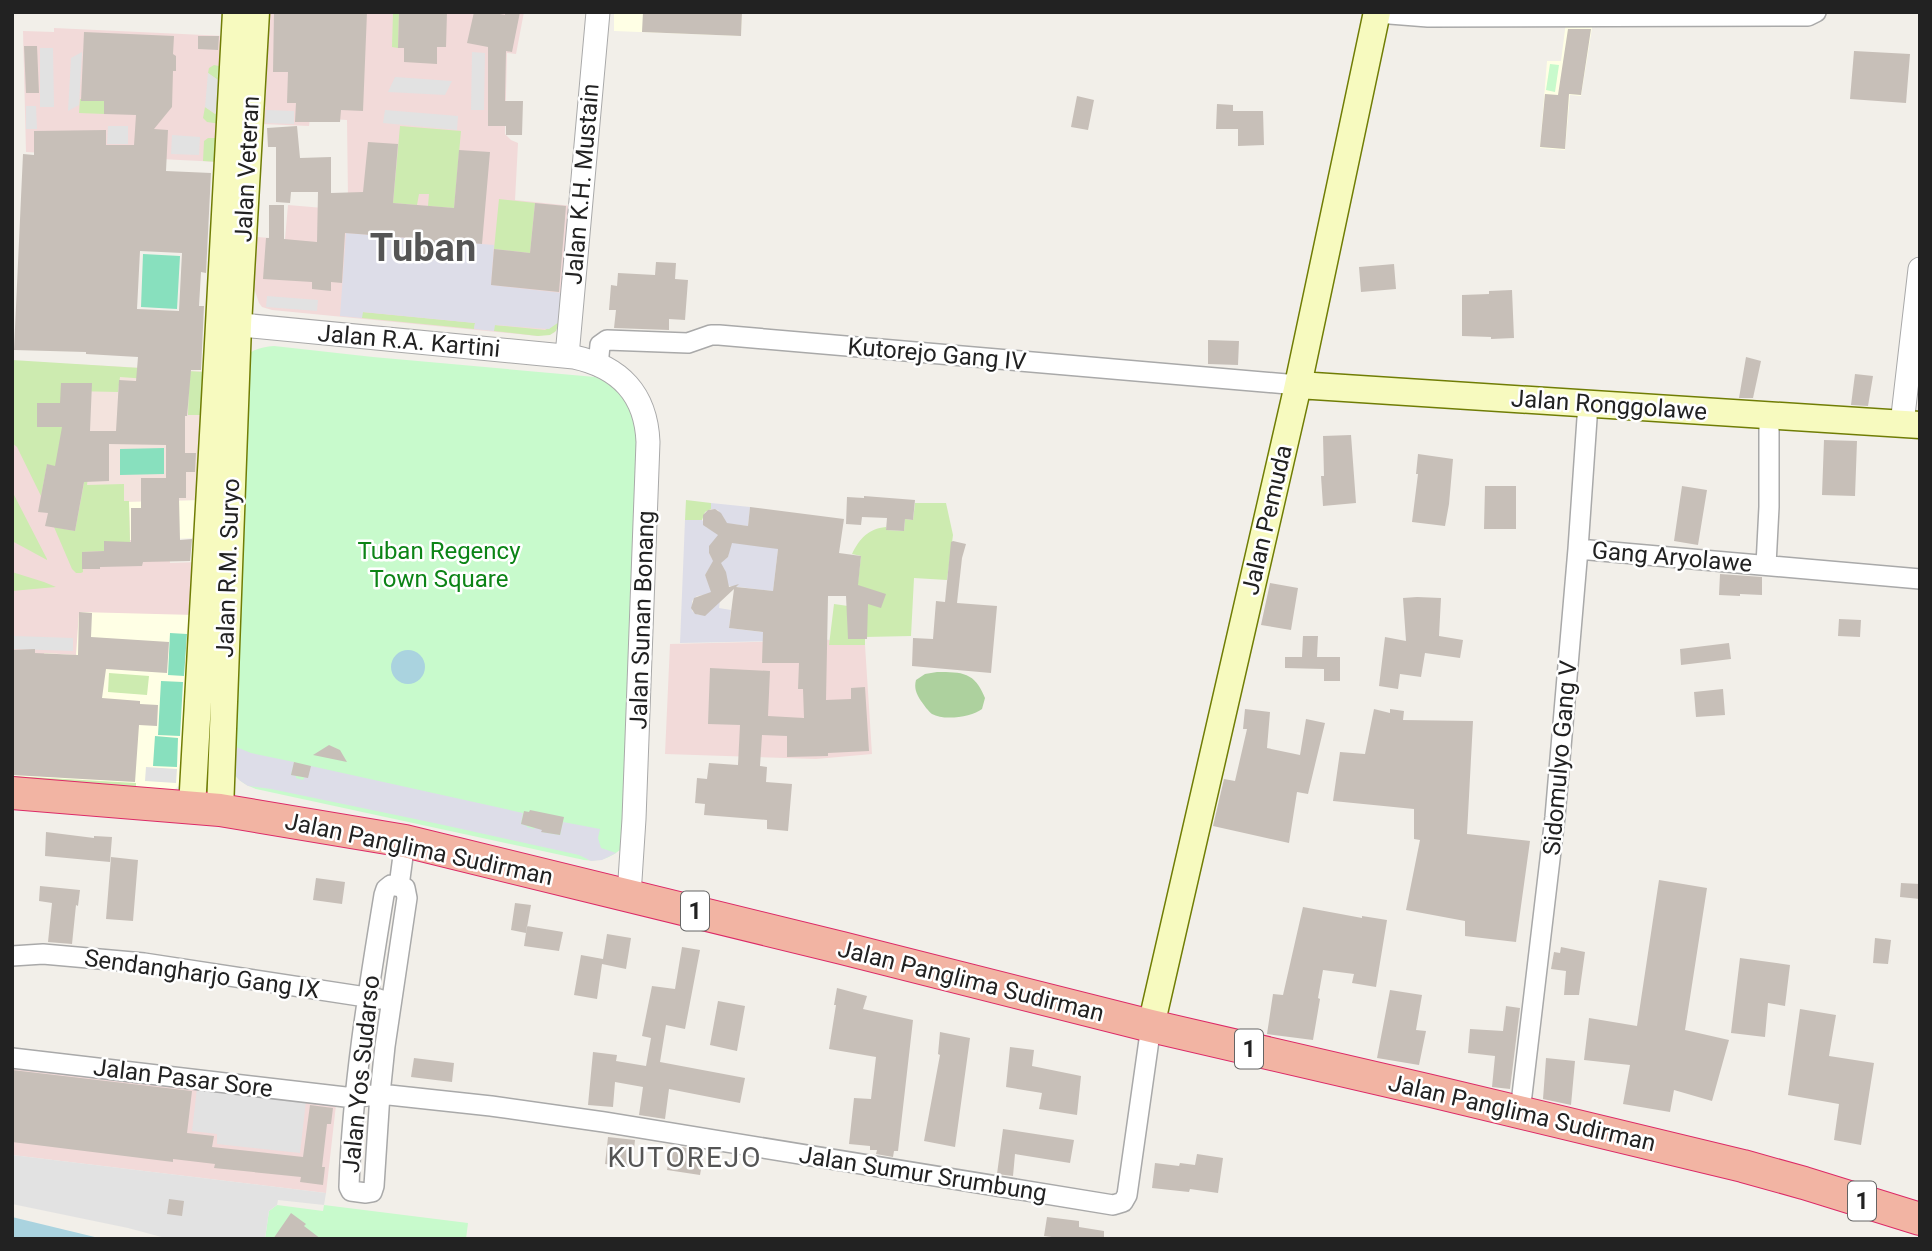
<svg xmlns="http://www.w3.org/2000/svg" width="1932" height="1251" viewBox="0 0 1932 1251" font-family="Roboto,sans-serif">
<rect width="100%" height="100%" fill="#f2efe9"/>
<path fill="#f2dad9" d="M268,12H524L516,54L507,53L505,134L511,140L518,143L515,200L572,206L559,325L554,333L538,336L272,310L262,307L259,303L254,288L257,237L285,239L288,205L347,210L348,199L347,120L310,118L309,126L262,124Z
M54,28L225,36L219,162L26,152L23,31L54,32Z
M12,360L124,484V501H129L131,540L169,539L170,563L198,562L195,615L76,655L12,692Z
M830,640L829,645H865L872,754L816,759L665,754L670,644Z
M12,1066L336,1105L326,1193L12,1155Z"/>
<path fill="#ffffe5" d="M614,12H742L741,36L614,31Z
M1566,22H1593L1581,96L1570,95L1565,150L1540,148L1547,61H1561Z
M200,500L199,538L130,540L129,501Z
M79,612L195,615L183,782L175,789L170,790L12,782V692L42,693L44,653L76,655Z"/>
<path fill="#f3e3dd" d="M72,364L200,371L207,370L200,500L124,502L87,485L88,476Z"/>
<path fill="#cdebb0" d="M393,12H399L398,48L392,47Z
M214,65L224,67L221,124L207,122L203,118L205,107L215,114L218,80L208,73L209,68Z
M80,99L105,100V114L79,113Z
M400,126L461,131L454,208L428,206L429,194H419L417,205L393,203Z
M208,138H220L219,162L203,161L204,141Z
M499,199L535,203L530,253L494,249Z
M362,312L475,323L474,329L362,318Z
M559,322L556,331L550,335L538,336L494,331V325L545,330Z
M12,360L204,372L202,415H188L189,382L120,377L118,392L71,391L88,476L87,485L124,484V501H129L130,542L104,551L82,552L83,572L81,573H76L72,569L54,527L75,531L86,472L47,465L41,496L17,447L12,443Z
M12,491L47,559V560L12,541Z
M686,500L711,503V509L705,512L702,520H685Z
M915,503H946L953,535L947,580L914,578L911,636L865,637V645H829L834,604L855,607L861,556L852,554C860,538 868,529 886,527V530L904,531L905,519L913,520Z
M12,572L44,582L56,587L12,591Z
M109,673L149,676L147,695L108,692Z
M12,776L136,783V789L12,782Z"/>
<path fill="#add19e" d="M937,672C962,672 975,672 985,698L982,709C972,717 944,721 932,714C928,711 924,705 921,701C916,693 914,688 916,680L925,674Z"/>
<path fill="#c8facc" d="M1550,64L1559,65L1555,92L1546,90Z
M274,346L373,357L595,377C617,384 629,400 640,419L623,847C612,858 599,862 584,860L256,789C246,785 238,781 232,771L248,355C255,348 264,347 274,346Z
M277,1205L323,1211L324,1205L468,1223L466,1239H265L269,1211Z"/>
<path fill="#88e0be" d="M143,254L180,256L177,309L141,307Z
M164,448V474L120,475V449Z
M170,633L187,634L184,676L168,675Z
M161,681L183,682L180,736L158,735Z
M155,736L178,738L177,767L153,766Z"/>
<path fill="#e2e2e2" d="M40,48H53L54,107H40Z
M82,52L79,105L68,111L71,58Z
M472,52L485,53L484,110H471Z
M208,73L218,80L216,114L205,107Z
M395,77L452,81L445,95L388,92Z
M26,106H36L37,129H26Z
M266,110L294,111V124L265,123Z
M385,110L458,116L457,130L383,123Z
M108,126H128V144H107Z
M172,135L200,137L199,155L171,154Z
M267,296L318,300L317,311L266,307Z
M14,636L73,638V651L14,649Z
M146,767L177,769L176,783L145,781Z
M197,1088L306,1101L300,1153L217,1144V1134L192,1131Z
M12,1155L326,1193L324,1205L278,1200L277,1205L269,1211L265,1239H169L128,1228L12,1204Z"/>
<path fill="#dddde8" fill-rule="evenodd" d="M346,233L494,245L491,285L562,293L559,322L549,329L495,325L494,331L474,329L475,323L363,312L362,318L340,316Z
M711,503L750,507L748,526L732,524L778,549L773,591L722,585L719,608L731,610L729,628L830,640L680,643L685,520H702L706,527L712,530L723,519L718,510L711,509ZM710,546L730,547L728,557L722,561L712,559L709,553ZM711,566L722,567L724,569L726,579L709,584L705,575ZM704,595L712,609L705,615H698L692,611V601L697,596Z
M231,745L251,753L294,762L291,775L296,776V778L303,780L311,766L523,813L521,824L527,826V827L534,829L544,818L542,832L560,835L563,822L600,829L598,838L601,848L616,853L602,860L591,861L579,855L439,824L271,789L248,786L239,780L232,771Z"/>
<path fill="#aad3df" d="M391 667a17 17 0 1 1 34 0a17 17 0 1 1-34 0Z
M12,1217L103,1239H12Z"/>
<path fill="#c7bfb8" fill-rule="evenodd" d="M274,12H367L363,111L341,110L340,122H295L296,103H287L288,72H273Z
M399,12H447L446,47H437V64L404,62V48H398Z
M474,12H489L505,15V12H520L512,52L506,51L505,101H523L522,135H506V126H488V47L467,43Z
M643,12H742L741,36L642,32Z
M1568,29H1591L1581,95L1569,94L1565,149L1540,147L1545,94L1558,95Z
M84,32L174,36L173,54L176,56V71H173L172,107L154,129L168,130L166,171L211,173L206,273L201,272L199,306H204L201,370H191L187,416H185V453H196L195,472H186V498H179L180,540L192,539L190,561L143,562L142,566L100,567V569H82V552L104,551V541L131,542V508H141V478H166V445L109,444V481L84,482L75,531L45,526L48,513L38,512L47,464L55,466L62,427H37V403H60L61,383H92L90,431H116L119,380L136,381L138,357L86,354V352L14,350L23,154L34,155V131L106,130V145H134L136,115L104,114V101H81ZM140,251L182,253L179,311L137,309Z
M198,36H219L218,50L198,49Z
M24,46H37L39,93H26Z
M1854,51L1910,54L1906,103L1850,99Z
M1077,96L1094,100L1088,130L1071,127Z
M1217,104L1233,105V111H1263L1264,145L1238,146V129H1216Z
M297,126L300,158L331,157V193L363,192L368,142L398,144L393,203L454,208L459,150L490,152L482,244L435,240L433,261L408,259L410,238L345,233L342,283L331,282V291L312,289V282L263,279L266,238H269V205H284V239L317,242L318,192H291L290,203L276,202V147H268L267,128Z
M535,203L566,206L559,292L491,285L494,249L530,253Z
M656,262L676,263L675,279L688,280L685,320L669,319V330L614,328L616,310H609L611,285L617,286L618,273L655,275Z
M1394,264L1396,289L1361,292L1359,267Z
M1512,290L1514,338L1491,339V337L1462,336V295L1489,294V291Z
M1208,340L1239,341L1238,365L1208,364Z
M1746,357L1761,361L1753,398H1739Z
M1855,374L1873,376L1868,406L1851,405Z
M1351,435L1356,503L1323,506L1321,476H1324L1323,436Z
M1824,440L1857,441L1855,496L1822,495Z
M1418,454L1453,459L1449,504L1445,526L1412,522L1418,474H1416Z
M1485,486H1516V529H1484Z
M1682,486L1707,490L1698,545L1674,541Z
M864,496L915,500L913,520L905,519L904,531L886,530L887,518L862,517L861,525L846,524L847,497L864,498Z
M750,507L844,519L839,553L861,556L858,585L886,594L881,608L868,604L867,639H848L846,596H828L826,700L851,699V688L865,687L869,751L828,753V756L787,757V736L762,735L760,766L767,767L766,782L792,784L788,831L767,829V820L704,815L705,804L695,803L697,778L707,779L709,763L738,765L740,725L708,724L710,668L770,671L768,716L804,718L803,689H798L799,663H762L763,632L729,628L734,589L705,616L695,614L691,608L694,598L711,592L705,575L713,561L709,553V546L718,535L703,525V515L708,510L715,509L721,513L727,523L748,526ZM732,543L778,549L773,591L736,587L739,584L729,587L726,572L721,563L728,557Z
M953,541L966,544L962,558L957,603L997,606L991,673L912,666L913,638L933,639L936,601L945,602L951,542Z
M1720,574L1762,577V595L1740,594V596L1719,595Z
M1270,583L1298,588L1291,630L1261,625Z
M1417,597L1441,598L1439,636L1463,640L1460,658L1425,653L1421,677L1400,674L1398,689L1379,686L1385,637L1406,641L1403,598Z
M79,612L92,613L91,637L169,642L167,673L106,669L102,698L140,701V704L158,705L157,726L139,725L135,782L12,775V650L35,649V653L78,655Z
M1839,619L1861,620L1860,637L1838,636Z
M1303,636H1318L1317,657H1340V681H1324V669L1285,668V657H1302Z
M1729,643L1731,659L1681,665L1680,649Z
M1723,689L1725,715L1696,717L1694,692Z
M1245,709L1270,712L1267,748L1300,755L1306,719L1325,723L1308,794L1297,792L1289,843L1213,826L1224,779L1235,781L1247,729H1243Z
M1374,709L1390,713V709L1404,711L1403,720L1473,721L1467,834L1530,841L1516,942L1465,936V921L1406,910L1420,840L1414,839V809L1333,801L1340,752L1365,754Z
M329,745L340,750L347,762L313,755Z
M294,762L311,766L308,778L291,775Z
M530,810L564,817L560,835L541,832L542,830L521,824L524,811L529,812Z
M46,832L94,838V836L112,837L110,862L45,856Z
M111,857L138,860L133,921L106,919Z
M316,878L345,882L342,904L313,900Z
M1659,880L1707,888L1685,1030L1729,1040L1712,1101L1674,1090L1670,1112L1623,1104L1630,1065L1584,1060L1589,1018L1637,1026Z
M1901,883L1920,884V899L1900,897Z
M40,886L80,890L78,906L76,905L72,944L48,942L52,903L39,901Z
M515,903L531,905L526,933L511,930Z
M1303,907L1362,918V916L1387,920L1376,987L1352,983L1354,974L1323,970L1318,998L1320,999L1313,1040L1267,1034L1273,994L1283,995Z
M527,926L563,932L559,951L524,946Z
M607,934L631,938L626,969L602,964L597,999L574,995L581,955L603,959Z
M1875,938L1891,940L1888,964L1873,963Z
M682,947L700,950L685,1029L666,1025L660,1062L745,1078L740,1103L669,1089L665,1119L639,1115L643,1087L615,1082L613,1107L588,1105L593,1052L617,1055L616,1061L646,1066L651,1038L642,1036L652,986L675,989Z
M1561,947L1585,952L1579,995H1564L1566,971L1551,969L1554,952L1560,953Z
M1740,958L1790,965L1785,1006L1768,1003L1765,1037L1731,1033Z
M837,988L867,996L863,1009L913,1020L898,1151H894L893,1157L876,1154L877,1150H870V1146L849,1144L854,1098L871,1099L876,1057L829,1049L836,1005H834Z
M1390,990L1422,995L1416,1030L1426,1031L1419,1065L1377,1058Z
M718,1001L745,1006L737,1051L710,1045Z
M1506,1006L1520,1008L1510,1089L1492,1087L1495,1056L1468,1053L1470,1029L1503,1031Z
M1800,1009L1836,1015L1829,1056L1874,1063L1861,1145L1834,1140L1839,1104L1788,1095Z
M940,1032L970,1038L955,1147L924,1141L940,1055L938,1054Z
M1010,1047L1034,1050L1032,1066L1081,1076L1077,1115L1039,1109L1042,1093L1006,1087Z
M414,1058L454,1063L452,1082L411,1077Z
M1546,1058L1575,1061L1571,1105L1543,1099Z
M12,1070L192,1091L187,1133L214,1136L212,1147L303,1157L310,1105L333,1108L331,1124H327L322,1167H325L323,1185L300,1182L301,1177L214,1168L215,1164L173,1159V1162L12,1142Z
M1003,1129L1074,1140L1070,1163L1015,1154L1013,1176L997,1174Z
M608,1137L635,1140L632,1167L605,1164Z
M671,1145L704,1151L700,1175L667,1170Z
M1197,1154L1223,1158L1218,1193L1190,1189L1189,1192L1152,1188L1155,1163L1179,1166L1180,1163L1195,1165Z
M169,1199L184,1201L182,1216L167,1214Z
M291,1213L306,1224L304,1226L321,1239H273Z
M1047,1217L1079,1221V1227L1104,1231V1239H1067L1044,1236Z"/>
<g fill="none" stroke-linecap="round" stroke-linejoin="round">
<defs>
<path id="minor" d="M1377,13L1428,17L1800,16H1808L1816,12
M598,366L600,345L607,340L688,343L711,335H719L1298,385
M1578,549L1920,579
M1766,565L1769,507V415
M391,885L405,888L407,898L385,1046L380,1094L374,1186L372,1192L366,1193L351,1191L349,1187C352,1089 368,992 384,895L386,889Z
M399,886L405,841
M12,956L43,954L144,963L379,999
M12,1058L354,1098L380,1094L491,1106L604,1122L1113,1205L1123,1202L1127,1195L1151,1026
M1520,1112L1555,817L1578,549L1588,404"/>
<path id="tertiary" d="M221,323L574,357C620,367 646,394 648,442L634,819L629,895
M567,356L598,12
M1902,424L1920,269"/>
<path id="secondary" d="M1298,385L1920,425
M192,808C208,543 221,277 236,12
M220,810L238,325L256,12
M1151,1026L1298,385L1377,12"/>
<path id="trunk" d="M12,793L220,810L405,841L842,948L1151,1026L1427,1090L1743,1166L1804,1183L1920,1219"/>
</defs>
<use href="#minor" stroke="#a9a9a9" stroke-width="22"/>
<use href="#tertiary" stroke="#a9a9a9" stroke-width="25"/>
<use href="#secondary" stroke="#707d05" stroke-width="29"/>
<use href="#trunk" stroke="#dc2a67" stroke-width="34"/>
<use href="#minor" stroke="#fff" stroke-width="19"/>
<use href="#tertiary" stroke="#fff" stroke-width="23"/>
<use href="#secondary" stroke="#f7fabf" stroke-width="26"/>
<use href="#trunk" stroke="#f2b4a3" stroke-width="32"/>
</g>
<g text-anchor="middle" dominant-baseline="central" stroke-width="5" stroke-linejoin="round" paint-order="stroke">
<g fill="#fff" stroke="#646464" stroke-width="2">
<rect x="681" y="891.5" width="28" height="39" rx="5"/>
<rect x="1235" y="1029.5" width="28" height="39" rx="5"/>
<rect x="1848" y="1181.5" width="28" height="39" rx="5"/>
</g>
<g font-size="23" font-weight="bold" fill="#222">
<text x="695" y="911">1</text>
<text x="1249" y="1049">1</text>
<text x="1862" y="1201">1</text>
</g>
<g font-size="24" fill="#222" stroke="#fff">
<text transform="translate(247 169) rotate(-87)">Jalan Veteran</text>
<text transform="translate(582 184) rotate(-85)">Jalan K.H. Mustain</text>
<text transform="translate(409 341) rotate(5)">Jalan R.A. Kartini</text>
<text transform="translate(937 354) rotate(5)">Kutorejo Gang IV</text>
<text transform="translate(1609 405) rotate(4)">Jalan Ronggolawe</text>
<text transform="translate(1267 520) rotate(-77)">Jalan Pemuda</text>
<text transform="translate(1672 557) rotate(5)">Gang Aryolawe</text>
<text transform="translate(228 568) rotate(-88)">Jalan R.M. Suryo</text>
<text transform="translate(642 620) rotate(-88)">Jalan Sunan Bonang</text>
<text transform="translate(1560 758) rotate(-85)">Sidomulyo Gang V</text>
<text transform="translate(419 849) rotate(12)">Jalan Panglima Sudirman</text>
<text transform="translate(202 974) rotate(8)">Sendangharjo Gang IX</text>
<text transform="translate(971 981) rotate(14)">Jalan Panglima Sudirman</text>
<text transform="translate(361 1074) rotate(-84)">Jalan Yos Sudarso</text>
<text transform="translate(183 1078) rotate(7)">Jalan Pasar Sore</text>
<text transform="translate(1522 1113) rotate(13)">Jalan Panglima Sudirman</text>
<text transform="translate(923 1174) rotate(9)">Jalan Sumur Srumbung</text>
</g>
<g font-size="24" fill="#0c8416" stroke="#fff">
<text x="439" y="551">Tuban Regency<tspan x="439" dy="28">Town Square</tspan></text>
</g>
<g font-size="28" letter-spacing="2" fill="#555" stroke="#fff">
<text x="685" y="1157">KUTOREJO</text>
</g>
<g font-size="38" font-weight="bold" fill="#555" stroke="#fff">
<text x="423" y="248">Tuban</text>
</g>
</g>
<rect width="1932" height="1251" fill="none" stroke="#222222" stroke-width="28"/>
</svg>
